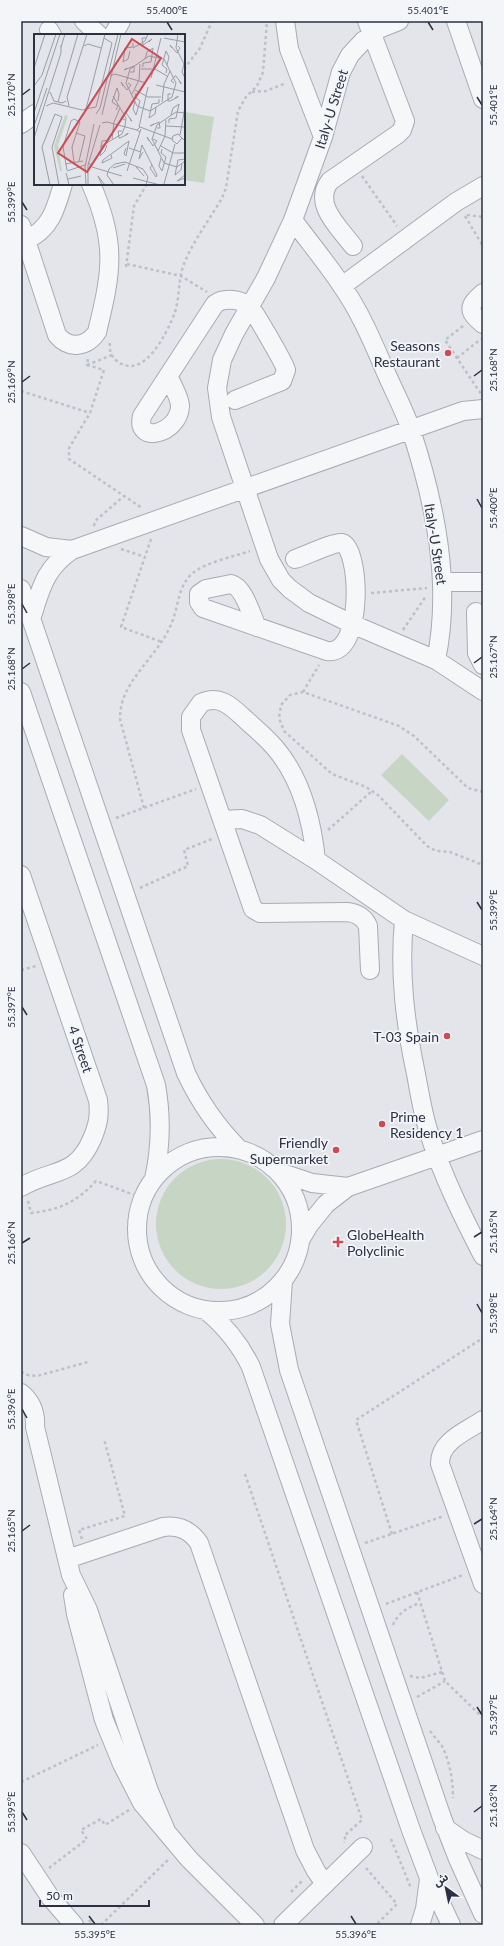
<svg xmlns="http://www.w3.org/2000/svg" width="504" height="1946" viewBox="0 0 504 1946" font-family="Lato,'Noto Sans Arabic',sans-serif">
<rect width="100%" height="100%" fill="#e3e5eb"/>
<path fill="#c7d5c4" d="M185,112L214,117L204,183L184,180Z
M402,754L449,800L429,821L381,775Z
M156 1224a65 65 0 1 1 130 0a65 65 0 1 1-130 0Z"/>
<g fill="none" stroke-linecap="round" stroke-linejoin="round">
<defs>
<path id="minor" d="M84,21L99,35
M285,21L289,49L323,137
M399,21L379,29L363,41L350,55L341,72L323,137L293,220L266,278L234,334L222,360L217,388L221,417L269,559L281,580L290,589L309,603L352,624L436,660L483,691
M456,21L483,99
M49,30L52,35
M113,35L121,21
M21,124L35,114
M293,220C309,242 327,263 342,286C361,313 374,345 387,375C395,393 405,412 411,430C435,503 452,584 436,660
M21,225L57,335C69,350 87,347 97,332C112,271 117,243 91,184
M26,240C51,229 56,208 63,184
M353,246C339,227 312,204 330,181L398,134L402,130L405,121L367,21
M342,286L456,202L483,186
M483,293C468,306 467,311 483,324
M169,377C172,386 180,397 180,406C179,434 135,445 142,416L215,304C224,297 241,299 250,307C254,311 285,364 286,370L282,381L235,400
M21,536L46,547L72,550
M442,582H483
M21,589L186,1073C200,1103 216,1126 239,1149
M476,612L477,653L483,665
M31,619C41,589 44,569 72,550L463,411L483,409
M257,627C251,614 244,587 231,584L206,589L199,594V602L203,608L327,651C365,656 360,547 342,543C333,542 305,556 295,559
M21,692L156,1085C162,1118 161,1147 154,1179
M222,820L242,819L260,825L316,860L404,920L483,956
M316,860C312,821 302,780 276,749C267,738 256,729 245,719C232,707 220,694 201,703L191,717V730L253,909L260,913L347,912C357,913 364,917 368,926L370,970
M21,875L98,1100C100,1115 98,1125 92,1139C75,1178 53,1168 21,1187
M404,920C399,973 405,1022 416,1074C420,1095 423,1116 430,1136C443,1177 463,1217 483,1256
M137 1229a82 82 0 1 1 164 0a82 82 0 1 1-164 0Z
M279,1172L312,1183L348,1187
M302,1237L309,1225L326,1204L348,1187L483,1140
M283,1281L280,1324L289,1370L442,1818L458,1859L483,1914
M207,1311C226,1327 240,1344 251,1367L411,1830L429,1878L451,1925
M21,1393C32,1402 36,1413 35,1427L71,1575L88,1610L149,1791L166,1831
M483,1420C467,1431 439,1441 440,1464L483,1584
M67,1559L163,1527C179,1525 190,1530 199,1543L305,1850L316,1871L325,1884
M73,1595L76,1614L104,1720L122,1764L142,1803L189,1859L255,1925
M445,1828L464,1841L483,1850
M21,1853L50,1897L74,1925
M283,1925L363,1847
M420,1925L425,1909L429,1879"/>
</defs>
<use href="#minor" stroke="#a8abb5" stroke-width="20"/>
<path stroke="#bdc0c6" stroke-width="2.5" stroke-dasharray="3 3" stroke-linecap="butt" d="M184,69L200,48L212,21
M252,92L266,91L286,83
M362,176L397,226
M467,215L483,217
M465,216L483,246
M127,264L181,276L207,292
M126,267L134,206L147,184
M463,326L445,340L481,394
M110,343C109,350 111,357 117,361C144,382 168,331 175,312C180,296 178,279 184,264C193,241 210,219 222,198L226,188L238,111L246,97L257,86L263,72L267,21
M457,358L481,339
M88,359L87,365L104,370L90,413L69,448V459L142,508
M87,365L112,355
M21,391L90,413
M94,526L95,521L124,496
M151,539L121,627L162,642
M121,549L145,557
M371,593L427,588
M403,630L426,596
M303,692L319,665
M483,792L468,788L414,736L399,726L303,692L290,695L281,705L279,718L284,731L332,774L366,787L378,795L427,846L436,851L450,852L483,865
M144,808L120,719C119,681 159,657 172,622C179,605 178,585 193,573C204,563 235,556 250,551
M116,818L196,789
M328,830L372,791
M140,888L188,866L184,850L212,839
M21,970L36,966
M28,1201L31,1213C59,1210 77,1202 96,1181L143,1198
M21,1372L28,1375L37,1376L88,1362
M245,1474L362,1820L344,1836L346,1840L344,1842
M392,1534L356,1420L483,1338
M82,1539L79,1530L125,1516L104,1439
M365,1543L444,1516
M417,1592L445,1681L483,1718
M386,1604L463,1575
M393,1625C398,1613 408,1607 420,1603
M483,1646V1647
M410,1676L420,1678L442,1672
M417,1697L445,1681
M430,1731C434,1736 438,1741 442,1746C450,1762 453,1781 453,1798
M21,1782L98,1745
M391,1839L411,1888
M49,1868L87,1839L81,1830L101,1819L105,1825L129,1810
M366,1868L397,1904L376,1925
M291,1892L303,1880
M89,1920L93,1925
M101,1925L170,1858"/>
<use href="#minor" stroke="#f6f7f9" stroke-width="18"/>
</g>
<path fill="none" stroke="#2b3143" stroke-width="1.5" d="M167,22L172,30M428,22L433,30M22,95L30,89M477,97L482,105M22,202L27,210M474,376L482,370M22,382L30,376M477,499L482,508M22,604L27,613M474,663L482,657M22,669L30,663M477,902L482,910M22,1007L27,1015M474,1237L482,1232M22,1243L30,1238M477,1304L482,1313M22,1409L27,1418M474,1524L482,1519M22,1531L30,1525M477,1707L482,1715M22,1812L27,1820M474,1812L482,1806M89,1916L95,1924M351,1916L356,1924"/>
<g fill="#cc4c53" stroke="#f3f5f8" stroke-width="1.5">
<circle cx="448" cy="353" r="4"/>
<circle cx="447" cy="1036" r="4"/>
<circle cx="382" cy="1124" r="4"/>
<circle cx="336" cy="1150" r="4"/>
<path d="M336 1236h4v4h4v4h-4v4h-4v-4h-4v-4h4z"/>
</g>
<g text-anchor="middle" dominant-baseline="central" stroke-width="3.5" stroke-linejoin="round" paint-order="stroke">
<g font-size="14" fill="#2b3143" stroke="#f3f5f8">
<text transform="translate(331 109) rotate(-73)">Italy-U Street</text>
<text transform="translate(436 544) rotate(81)">Italy-U Street</text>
<text transform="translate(81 1049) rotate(71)">4 Street</text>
</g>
<g font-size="14" fill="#2b3143" stroke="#f3f5f8" text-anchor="end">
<text x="440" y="345">Seasons<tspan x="440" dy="16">Restaurant</tspan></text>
<text x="439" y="1036">T-03 Spain</text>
<text x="390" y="1116" text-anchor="start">Prime<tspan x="390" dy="16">Residency 1</tspan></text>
<text x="328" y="1142">Friendly<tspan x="328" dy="16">Supermarket</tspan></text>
<text x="347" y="1234" text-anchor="start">GlobeHealth<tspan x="347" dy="16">Polyclinic</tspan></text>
</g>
</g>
<g transform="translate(34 34)">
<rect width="151" height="151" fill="#e3e5eb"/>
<path d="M31,81L34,82L24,111L28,137H26L20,112Z" fill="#c7d5c4"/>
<path fill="none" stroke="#999da8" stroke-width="1" d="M144,0L142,14L151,32M112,4H108L109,11L118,5L115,8M130,4L151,8M50,12L54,10L67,14M27,13L31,0M99,14L111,7L114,0M138,14L136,11L143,19L146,14L144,12M96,17L94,25L89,28L91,14L99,13V9M115,22L130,25L142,49L138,63L116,77L103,72L92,49L96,35ZM150,30L148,38L151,44M109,33V29L117,28L119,14L113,18L111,25M0,34L11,0M93,34L90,36L100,32V38H96M107,35H121L133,42M132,39L133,35L128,31L132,17L135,23L133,31M76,42L81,40L112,49M117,44L127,4M140,49L137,47L141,42H142L147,49V50L145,47M122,51L151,58M0,52L8,41L22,0M89,52L87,48L93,56L97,51L94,49M101,56L114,63H127M16,58L20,67L28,69L32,67M98,60L105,46L106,30M137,60H134V67H136L144,63V62L141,64M101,67L99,75L102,81L106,67L101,63L102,59M24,68L44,0M128,68L130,50L136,37M12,72L19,69L48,76L52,75L71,0M35,72L33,63L53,0M122,73L121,80L115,84L118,70L125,69V65M51,75L62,73L78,9L70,4M82,76L84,72L78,68L83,54L85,60L84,67M0,79L26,0M151,79L142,78L123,91L118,105L130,129L143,133L151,127M62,80L66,74L84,0M68,81L87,0M91,86L87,84L91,79H92L98,87H97L96,84M37,87L40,85L46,88L38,113L40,128M68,89L73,88L103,96M135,89V85L142,84L145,70L139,74L137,81M120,90L116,92L125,88L126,94H123M0,92L13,54M132,92L151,93M105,93L114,53M107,95L106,98L103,96L106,93L138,105M88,97H84L85,104H86L94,100V99L91,101M42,99L51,102L45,127M146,101L151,73M0,104L27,19V11M148,104L143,110L138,106L139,102L144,100L151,107M78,105L80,88L86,74M115,107L113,103L119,112L123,107L119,105M73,111L71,117L66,122L68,107L75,106L76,102M127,112L139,119H151M66,113L88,100L91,92L92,84L79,62M95,114L107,118M124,117L131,102L132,86M109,118L105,125L108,111L123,141L122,143L116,134L118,131M77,121L78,124L68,129L69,126L95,107L92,122L90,120L92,114M127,124L125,132L128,137L132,123L127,119L128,115M55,129L58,133L88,142M31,130L49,127M148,130L147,136L141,141L144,126L151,125M102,133L110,142M79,134L91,130M33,136L29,113L37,87M33,137L51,131M93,137L106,98M32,139L35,151M151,141L143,147L151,144M99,144L126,151M34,145L47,142M130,150L141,110M16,151L8,113L21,80L28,83L18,113L25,151M52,151L51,133L60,90M54,151V131L66,91M68,151L64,142L71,151M80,151L73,141L75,135L81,130L91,128L109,135L114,143L112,151"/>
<path fill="#cc4c53" fill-opacity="0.15" stroke="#cc4c53" stroke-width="2" d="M98,5L127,24L53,138L24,119Z"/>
<rect width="151" height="151" fill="none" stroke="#2b3143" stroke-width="2"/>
</g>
<rect width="504" height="1946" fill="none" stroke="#f3f5f8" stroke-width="44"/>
<g transform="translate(446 1888) rotate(327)" stroke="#f3f5f8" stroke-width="3" paint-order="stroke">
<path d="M0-3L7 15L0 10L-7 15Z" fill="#2b3143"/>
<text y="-6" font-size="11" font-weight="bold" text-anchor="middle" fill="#2b3143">ش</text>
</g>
<path d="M40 1900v6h109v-6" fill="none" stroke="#2b3143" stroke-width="2"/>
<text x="46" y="1900" font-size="12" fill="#2b3143" stroke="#f3f5f8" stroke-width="3" paint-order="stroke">50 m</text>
<rect x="22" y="22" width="460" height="1902" fill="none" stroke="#2b3143" stroke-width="1.5"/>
<g font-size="10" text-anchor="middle" fill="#2b3143">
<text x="167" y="14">55.400°E</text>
<text x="428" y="14">55.401°E</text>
<text transform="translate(11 95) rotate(-90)" y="4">25.170°N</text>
<text transform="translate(493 105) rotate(-90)" y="4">55.401°E</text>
<text transform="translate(11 202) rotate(-90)" y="4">55.399°E</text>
<text transform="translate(493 370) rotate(-90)" y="4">25.168°N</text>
<text transform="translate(11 382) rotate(-90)" y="4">25.169°N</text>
<text transform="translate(493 508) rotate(-90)" y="4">55.400°E</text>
<text transform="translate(11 604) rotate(-90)" y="4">55.398°E</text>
<text transform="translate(493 657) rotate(-90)" y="4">25.167°N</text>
<text transform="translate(11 669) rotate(-90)" y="4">25.168°N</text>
<text transform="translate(493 910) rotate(-90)" y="4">55.399°E</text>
<text transform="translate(11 1007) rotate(-90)" y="4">55.397°E</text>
<text transform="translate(493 1232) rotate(-90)" y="4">25.165°N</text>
<text transform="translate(11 1243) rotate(-90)" y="4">25.166°N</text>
<text transform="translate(493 1313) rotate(-90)" y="4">55.398°E</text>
<text transform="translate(11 1409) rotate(-90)" y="4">55.396°E</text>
<text transform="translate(493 1519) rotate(-90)" y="4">25.164°N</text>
<text transform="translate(11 1531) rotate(-90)" y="4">25.165°N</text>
<text transform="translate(493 1715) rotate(-90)" y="4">55.397°E</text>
<text transform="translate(493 1806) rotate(-90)" y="4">25.163°N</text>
<text transform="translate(11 1812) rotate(-90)" y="4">55.395°E</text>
<text x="95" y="1938">55.395°E</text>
<text x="356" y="1938">55.396°E</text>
</g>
</svg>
